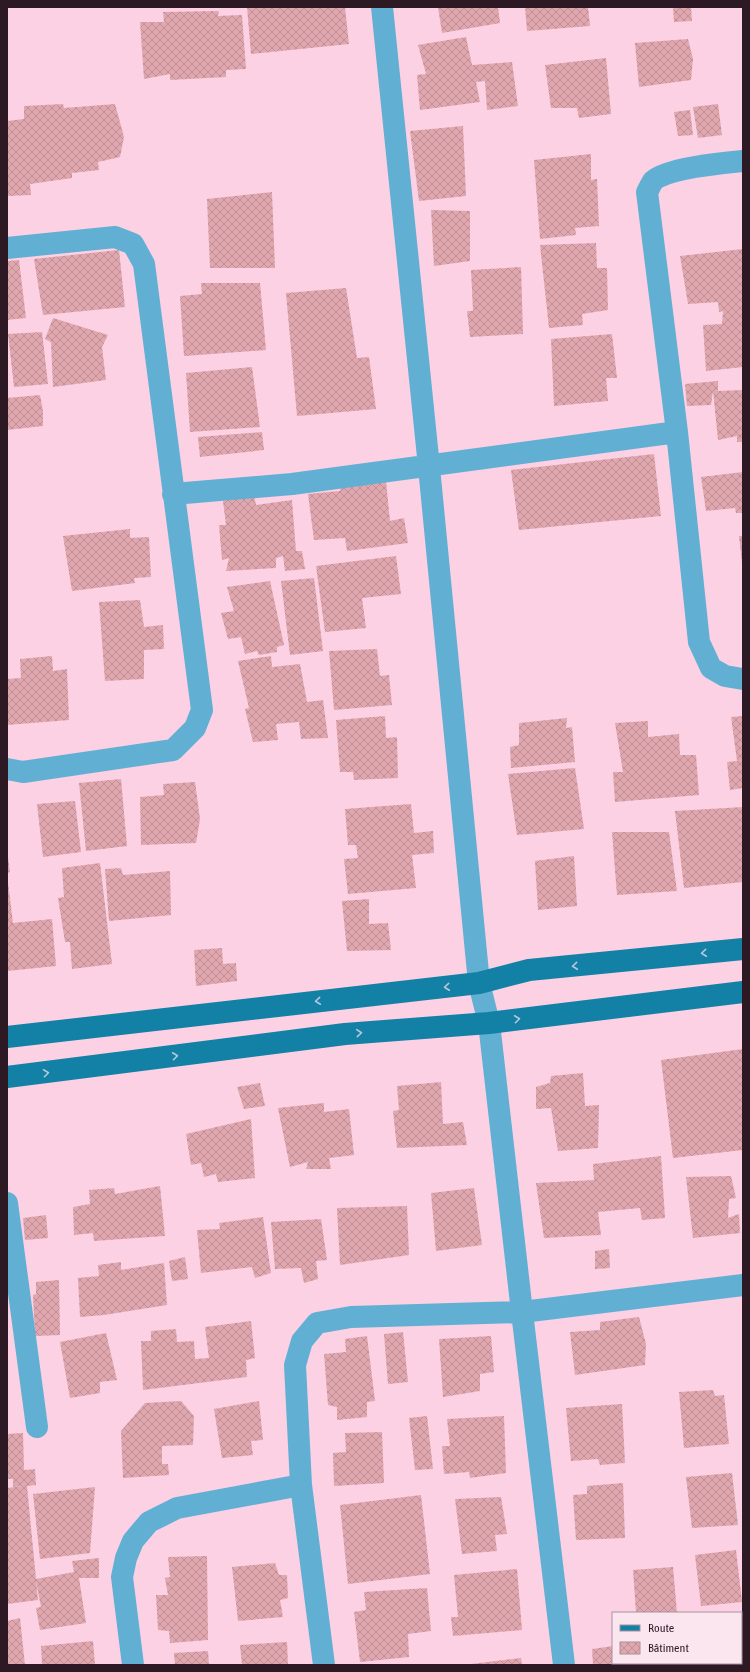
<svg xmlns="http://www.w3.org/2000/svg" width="750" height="1672" viewBox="0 0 750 1672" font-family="'Asap Condensed',sans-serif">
<defs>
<pattern id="building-cross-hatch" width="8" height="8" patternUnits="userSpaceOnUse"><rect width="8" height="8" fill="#e0a7af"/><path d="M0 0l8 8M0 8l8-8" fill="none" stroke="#c08f96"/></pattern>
</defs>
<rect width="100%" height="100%" fill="#fcd1e4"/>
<path fill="url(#building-cross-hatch)" d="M247,7H345L349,44L251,54Z
M438,7H498L500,23L442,33Z
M525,7H588L590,26L527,31Z
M673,7H691L692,21L674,22Z
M219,11L218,16L242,15L246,69L226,70V77L170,80V74L144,79L140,22H164L163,12Z
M466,37L472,65L512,62L518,106L487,110L485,81L476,82L480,102L420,110L417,75L426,74L418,45Z
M688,39L693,59L691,80L639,87L635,43Z
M606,58L611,114L579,118L577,108H551L545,65Z
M63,104L64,108L115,104L124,137L120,157L98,162L99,170L72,173V178L30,184L31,195L7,196V121L24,119V106Z
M718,104L722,135L698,138L693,107Z
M690,110L693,135L678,136L674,112Z
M463,126L466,196L419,201L410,131Z
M591,154V180L597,179L599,226L575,228L576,235L540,239L534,160Z
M272,192L275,268H210L207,199Z
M431,210L470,211V261L434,266Z
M596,243L597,268H607L608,310L582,314L583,325L549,328L540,245Z
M743,249V367L706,371L703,325L722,324L723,311L719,312L718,302L688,304L680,256Z
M119,250L125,307L43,315L34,259Z
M19,260L26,318L7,320V261Z
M521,267L523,334L470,337L467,311H473L471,270Z
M201,283H260L266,350L184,356L180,296L202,294Z
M346,288L357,358L369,357L376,409L297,416L286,293Z
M53,318L108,335L102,347L106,380L53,387L51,342L45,339Z
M42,332L48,384L14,387L8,334Z
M612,334L617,378H606L608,401L554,406L551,339Z
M252,367L260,427L190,432L186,373Z
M718,381V391L743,390V442H737V436L718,440L713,391L711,405L687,406L685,384Z
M40,395L43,411V426L7,430V398Z
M262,432L264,450L200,457L198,437Z
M654,454L661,516L519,530L511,470Z
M743,472V513H736L735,508L706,511L701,477Z
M386,481L390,521L404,518L408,543L347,551L345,538L314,540L308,494L340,491L341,486Z
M254,495L256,505L292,500L296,551H302L305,569L285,571L283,556L276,558V568L226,571L229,558L222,560L219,525H226L223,501Z
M130,529V538L149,537L151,577L134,578L135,583L72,591L63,536Z
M739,536H743V563H742Z
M396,556L401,594L362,598L366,628L325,632L316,566Z
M314,578L323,651L290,655L281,581Z
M270,581L284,645L277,647V652L259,655L257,651L245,654L241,637L228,639L221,613L234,611L227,587Z
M140,600L144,627L163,625L164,649L144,650V679L105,681L99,602Z
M377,649L380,676L389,675L392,705L334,710L329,651Z
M52,656L53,671L67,669L69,720L7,725V679L21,678L20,659Z
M271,656L272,667L300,664L307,702L323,700L328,738L301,739L299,722L276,724L278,740L253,742L245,709L249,708L238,661Z
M385,716L386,738L397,737L398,778L354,780L353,772H340L336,720Z
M743,716V788L730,790L727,762L737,761L731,717Z
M567,718L566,728L572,727L575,762L511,768L510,747L519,745V723Z
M648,721V737L679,734L680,755H696L699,795L615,802L613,772H623L615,723Z
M575,768L584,829L517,835L508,774Z
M121,779L127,846L86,851L79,783Z
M195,782L200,819L196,843L141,845L140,797L164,795L163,784Z
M75,801L81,852L43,857L37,804Z
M411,804L414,833L433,831L434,853L412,855L416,888L348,894L344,859L358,858L356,845H348L345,809Z
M743,807V882L684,888L675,811Z
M612,832H669L677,891L617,895Z
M7,849L10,872L7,873Z
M574,856L577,906L538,910L535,861Z
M100,863L112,964L72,969L70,942H65L58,898L64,897L62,868Z
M121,868L123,875L170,871L171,915L109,921L105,869Z
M7,874L13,923L52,919L56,966L7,971Z
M369,899V924L388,923L391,950L347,951L342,901Z
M222,948L223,964L236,963L237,981L196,986L194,950Z
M743,1049V1150L673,1158L661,1060Z
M583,1073L585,1106L599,1105L598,1148L558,1151L551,1108L536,1109V1087L550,1083L551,1076Z
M441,1082L443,1124L463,1122L467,1145L397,1148L393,1111L399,1110L397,1086Z
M260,1083L265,1106L244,1109L237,1087Z
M324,1103V1112L349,1109L354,1155L329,1158L331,1169H306L308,1162L290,1167L278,1108Z
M251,1119L255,1178L218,1182L216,1174L204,1177L201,1163L191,1165L186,1134Z
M661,1156L665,1218L642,1220L640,1208L598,1212L601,1235L544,1238L536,1183L594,1180L593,1164Z
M731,1176L736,1198L729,1199L728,1218L739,1214L740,1233L693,1238L686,1177Z
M160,1186L165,1236L94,1241L93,1233L74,1235L73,1207L90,1204L89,1190L114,1188L115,1194Z
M474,1188L482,1245L436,1251L431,1193Z
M407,1206L409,1255L340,1265L337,1208Z
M46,1215L48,1238L25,1240L23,1218Z
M263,1217L271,1273L255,1278L252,1267L201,1273L197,1230L220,1229L219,1223Z
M321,1219L327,1260L316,1261L318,1279L304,1283L301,1268L275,1269L271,1222Z
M609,1249L610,1268L595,1269V1251Z
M185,1257L188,1279L172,1281L169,1261Z
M121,1262V1270L164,1263L167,1305L104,1315L80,1317L78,1278L99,1276L98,1265Z
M59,1280L60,1335L35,1336L33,1295L36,1294V1282Z
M639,1317L646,1344L645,1365L575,1375L570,1332L600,1330V1322Z
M251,1321L255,1358L246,1360L247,1377L143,1390L141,1341H151V1331L176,1329L177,1342L194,1341L195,1359L209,1358L205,1327Z
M403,1332L408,1382L388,1384L384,1334Z
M106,1333L117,1380L100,1382V1393L70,1398L60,1342Z
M367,1336L375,1401L367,1402V1417L337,1420V1407L328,1405L324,1354L346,1352L345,1339Z
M491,1336L494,1372L480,1374V1391L443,1397L439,1339Z
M713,1390L715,1396L724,1395L729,1444L684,1448L679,1392Z
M181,1401L194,1416L193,1445L162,1446V1464H168L169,1475L123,1478L121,1431L145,1403Z
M259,1401L263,1440L251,1441L253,1455L222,1458L214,1409Z
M622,1404L625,1463L600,1465L598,1459L571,1461L566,1408Z
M427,1416L433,1469L415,1470L409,1418Z
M504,1416L506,1473L470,1478L469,1472L444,1474L442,1446H450L447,1419Z
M382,1432L384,1483L334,1486L333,1453L346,1452L345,1433Z
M23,1433L24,1470L35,1469L36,1485L27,1486L36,1579L74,1572L72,1561L99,1558V1578H79L86,1623L40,1630L36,1608L41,1607L36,1581L38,1600L7,1604V1488L23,1486L13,1487V1479H7V1434Z
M732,1473L738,1525L692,1528L686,1477Z
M623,1483L625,1538L576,1540L573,1495L587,1494V1486Z
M95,1487L90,1553L40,1559L33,1494Z
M421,1495L430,1574L348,1584L340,1505Z
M501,1497L507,1534L495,1535L497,1551L462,1554L455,1499Z
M736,1550L742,1602L701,1606L695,1555Z
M207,1556L208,1640L170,1643L169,1631L158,1630L156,1595H168L165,1578L170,1577L168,1557Z
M275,1563L279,1575H287L288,1598L280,1600L283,1617L238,1621L232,1567Z
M673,1567L677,1613H636L633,1570Z
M517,1569L522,1630L453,1636L451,1617H458L454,1575Z
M427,1588L431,1631L408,1634L409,1657L360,1662L354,1612L366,1610L364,1592Z
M20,1618L25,1665H7V1621Z
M741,1635H743V1665H708L707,1663H741Z
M93,1641L95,1665H42L41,1646Z
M287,1642L288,1665H242L240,1645Z
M613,1646V1663H662L663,1665H593L592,1649Z
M208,1651L209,1665H175L174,1653Z
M521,1658L522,1665H471V1664Z"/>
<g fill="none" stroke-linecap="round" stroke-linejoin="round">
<path stroke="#61b0d4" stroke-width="22" d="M382,7L429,467L479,983L489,1023L522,1312L564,1665
M7,248L115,237L133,244L144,264L202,710L195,728L173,750L23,772L7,769
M677,432L699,642L711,668L725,676L743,679
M173,494L292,484L677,432L647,192C649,189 651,184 653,181C667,168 723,163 743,161
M7,1203L37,1427
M133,1665L122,1577L126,1558L133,1541L149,1522L177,1508L301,1485
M324,1665L301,1485L295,1365L302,1341L317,1323L351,1317L522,1312L743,1285"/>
<path stroke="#1380a6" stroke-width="22" d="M7,1037L479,983L529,970L743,949
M7,1077L345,1034L489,1023L743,992"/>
</g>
<defs><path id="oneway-chevron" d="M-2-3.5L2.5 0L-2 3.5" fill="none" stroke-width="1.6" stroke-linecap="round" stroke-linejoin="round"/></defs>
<g stroke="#b5c7d9">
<use href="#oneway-chevron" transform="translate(704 953) rotate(174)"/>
<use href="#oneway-chevron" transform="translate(575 966) rotate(174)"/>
<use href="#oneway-chevron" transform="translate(447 987) rotate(174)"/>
<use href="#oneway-chevron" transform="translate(318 1001) rotate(174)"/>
<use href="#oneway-chevron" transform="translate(517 1019) rotate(-7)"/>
<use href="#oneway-chevron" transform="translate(359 1033) rotate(-5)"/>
<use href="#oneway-chevron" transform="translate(175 1056) rotate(-7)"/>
<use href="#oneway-chevron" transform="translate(46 1073) rotate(-7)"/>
</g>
<rect width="750" height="1672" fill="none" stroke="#2c1923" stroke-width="16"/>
<rect x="612" y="1612" width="130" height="52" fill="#fbe5ef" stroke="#a8939d"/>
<rect x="620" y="1625" width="20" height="6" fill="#1380a6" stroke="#a8939d"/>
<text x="648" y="1632" font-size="12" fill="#2c1923">Route</text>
<rect x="620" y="1642" width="20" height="12" fill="url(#building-cross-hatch)" stroke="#a8939d"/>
<text x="648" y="1652" font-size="12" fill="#2c1923">Bâtiment</text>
</svg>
